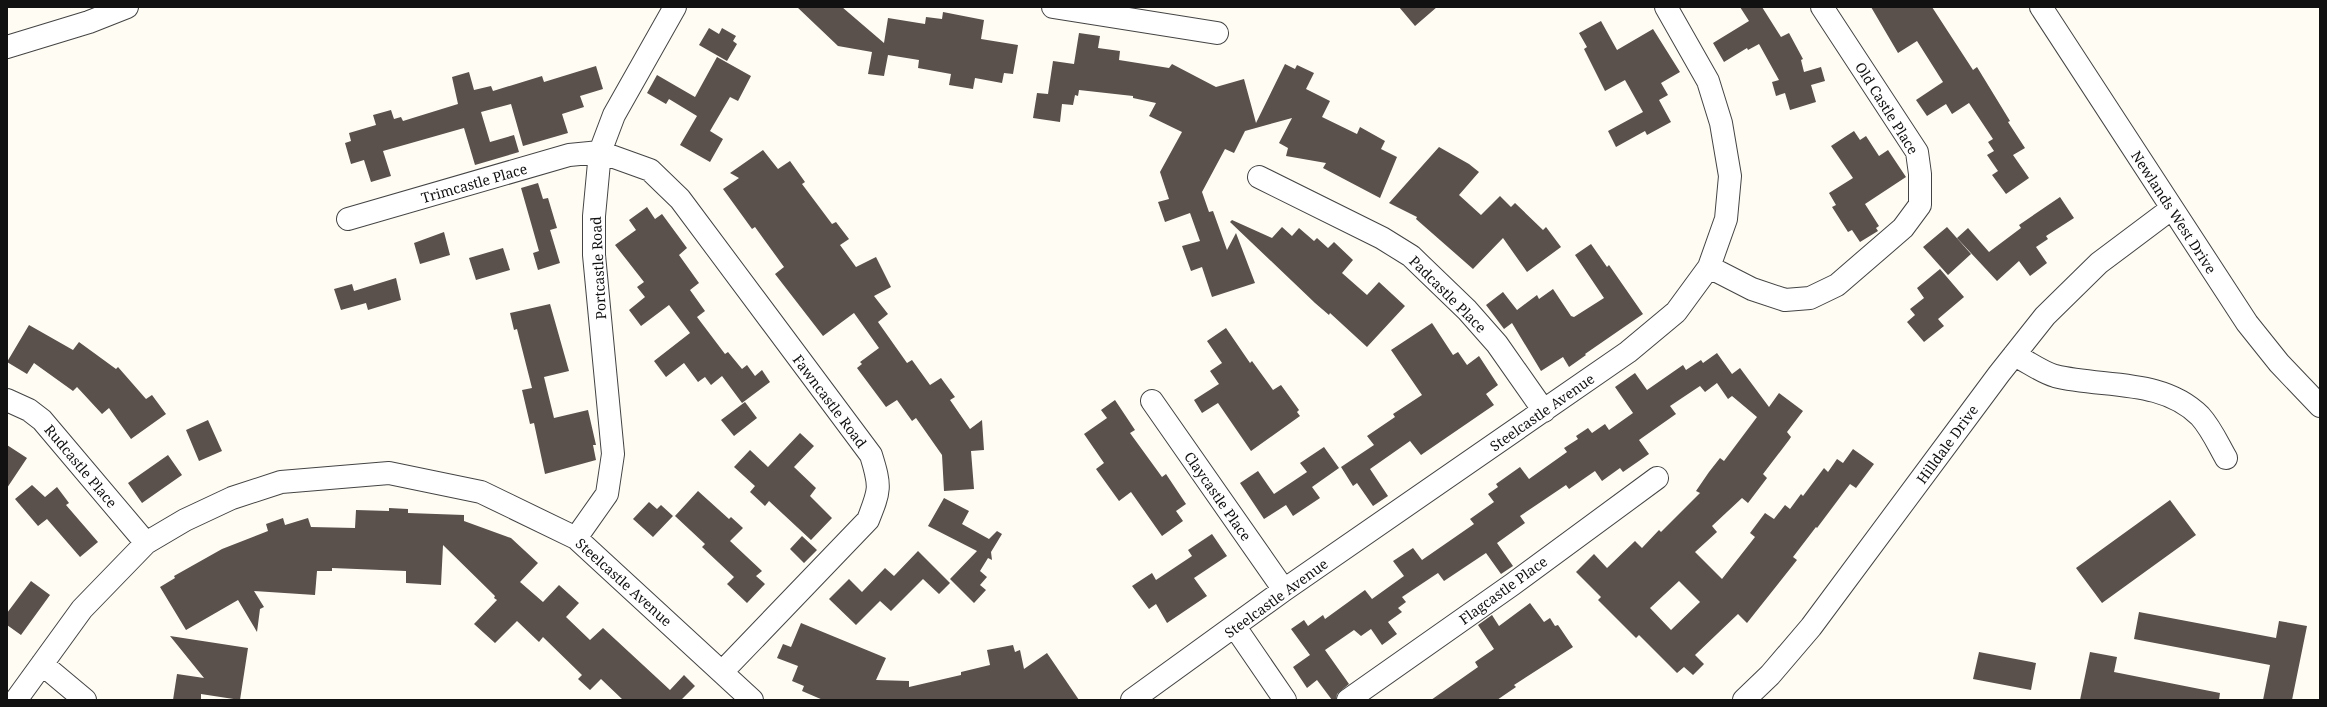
<svg xmlns="http://www.w3.org/2000/svg" width="2327" height="707" viewBox="0 0 2327 707" font-family="'Noto Serif',serif">
<rect width="100%" height="100%" fill="#fffcf4"/>
<path fill="#5a504c" fill-rule="evenodd" d="M797,7H842L884,43L888,18L925,24L926,17L942,19L943,12L984,20L981,39L1018,45L1013,74L1004,73L1002,83L975,78L973,89L949,85L951,74L918,68L919,60L888,55L884,76L868,74L872,52L838,46Z
M1399,7H1437L1415,26Z
M1740,7H1762L1781,37L1789,33L1803,59L1801,60L1804,72L1821,67L1825,81L1811,85L1816,102L1790,110L1785,93L1776,96L1772,82L1779,80L1759,44L1748,50L1747,48L1724,62L1713,43L1749,21Z
M1871,7H1932L1973,70L1977,67L2010,121L2008,122L2025,148L2013,155L2029,178L2006,194L1992,175L1998,171L1987,155L1994,151L1988,142L1993,139L1969,103L1952,114L1946,104L1927,116L1916,100L1943,82L1917,41L1898,53Z
M1601,21L1617,50L1653,29L1680,72L1661,83L1668,95L1659,100L1671,122L1647,135L1645,131L1616,147L1608,131L1643,112L1625,80L1605,91L1584,49L1587,47L1579,33Z
M709,28L719,34L722,28L736,36L733,41L737,44L727,61L699,45Z
M1079,33L1100,36L1098,48L1120,51L1119,60L1169,68L1172,64L1216,87L1244,79L1256,123L1285,64L1295,69L1297,65L1314,73L1306,89L1330,101L1322,117L1357,134L1360,127L1385,141L1381,149L1397,157L1380,198L1323,168L1326,163L1286,156L1288,148L1279,143L1292,118L1245,131L1234,153L1225,149L1202,192L1209,212L1213,211L1227,250L1236,233L1255,283L1212,297L1202,267L1191,271L1182,246L1200,241L1190,213L1165,222L1158,202L1169,199L1160,172L1182,132L1149,116L1156,103L1133,98V96L1079,90L1078,96L1075,95L1073,105L1062,104L1060,122L1033,118L1037,93L1048,94L1053,61L1074,64Z
M717,57L751,76L738,101L730,97L710,131L723,139L710,162L680,145L697,116L669,99L666,104L647,93L657,75L695,97Z
M596,66L603,89L580,96L584,107L562,114L568,133L523,146L511,104L481,112L490,142L514,135L519,152L475,165L464,128L383,151L391,176L371,182L364,160L351,164L345,143L351,141L349,133L376,125L373,115L391,110L394,119L401,117L403,121L458,104L452,77L469,72L474,90L491,86L493,91L542,76L544,82Z
M1854,131L1860,140L1866,136L1879,156L1888,150L1906,177L1865,204L1879,226L1876,228L1878,231L1860,242L1852,230L1848,232L1832,207L1836,205L1829,193L1853,178L1831,146Z
M1439,147L1469,164L1479,172L1459,195L1481,215L1500,196L1511,207L1515,203L1543,230L1546,227L1561,247L1527,272L1503,238L1473,269L1416,219L1417,217L1389,203Z
M763,150L778,169L790,161L805,182L802,184L832,224L836,222L849,239L840,245L856,267L876,257L891,287L874,296L888,314L878,322L907,363L912,360L930,385L941,378L955,397L950,400L970,429L982,420L984,450L971,451L974,489L944,491L942,455L916,418L912,421L897,400L886,407L857,368L862,364L860,362L879,348L854,313L823,336L775,274L784,267L755,227L752,229L723,189L739,178L730,173Z
M538,183L543,199L548,198L557,228L550,230L560,263L538,270L533,253L539,251L521,188Z
M2060,197L2074,218L2046,236L2048,239L2036,247L2047,263L2030,276L2019,261L1997,281L1957,238L1968,228L1989,252L2021,228L2019,225Z
M647,207L655,219L662,214L687,248L679,255L699,283L690,290L705,311L697,317L725,354L728,352L742,369L747,365L755,376L762,370L770,382L742,403L722,376L711,385L705,377L698,382L684,363L666,377L654,361L690,333L669,305L641,326L629,310L645,297L637,287L644,282L615,245L636,230L629,220Z
M1232,220L1272,238L1282,227L1292,236L1299,228L1314,241L1317,238L1328,248L1334,242L1353,260L1342,273L1367,295L1379,282L1405,306L1367,347L1330,313L1329,315L1315,303L1230,222Z
M1947,227L1971,254L1948,275L1923,247Z
M444,232L450,255L420,264L414,243Z
M1591,244L1607,267L1609,265L1643,314L1585,354L1586,355L1569,367L1563,357L1541,371L1512,323L1504,329L1486,305L1503,292L1517,310L1537,295L1539,299L1553,289L1571,316L1574,317L1604,298L1575,255Z
M503,248L510,270L476,280L469,258Z
M1940,269L1964,297L1938,319L1944,326L1924,342L1907,322L1915,315L1910,309L1924,298L1917,288Z
M396,278L401,300L368,310L366,303L341,310L334,289L352,284L354,291Z
M550,304L569,371L544,377L554,418L588,410L596,445H593L596,460L545,474L534,423L530,424L522,390L532,388L517,329L514,330L510,313Z
M1432,323L1453,355L1458,352L1467,365L1479,356L1498,385L1486,394L1494,405L1421,455L1410,441L1370,469L1388,496L1373,506L1357,483L1353,486L1341,467L1374,445L1367,436L1395,417L1393,414L1422,395L1391,350Z
M29,325L73,350L79,342L116,369L118,367L146,399L152,395L166,414L131,439L109,408L102,414L77,387L73,391L34,363L27,374L7,362Z
M1226,328L1250,363L1252,361L1273,390L1281,385L1299,410L1297,412L1300,416L1251,451L1218,403L1202,413L1194,400L1219,384L1210,371L1222,363L1207,341Z
M1717,353L1732,374L1740,368L1769,407L1779,393L1803,411L1787,432L1791,437L1789,440L1763,474L1767,478L1748,503L1742,498L1712,526L1717,532L1695,552L1722,579L1755,537L1750,533L1765,513L1774,519L1785,505L1790,509L1801,494L1803,496L1824,468L1828,472L1837,459L1843,463L1853,449L1874,464L1856,488L1850,484L1817,528L1816,527L1793,557L1797,560L1747,623L1738,614L1695,655L1704,664L1693,675L1684,667L1677,673L1639,635L1636,638L1598,600L1601,597L1576,572L1594,554L1607,568L1635,541L1642,548L1659,530L1661,532L1700,493L1696,491L1709,472L1720,458L1724,461L1757,417L1732,396L1728,399L1717,383L1705,392L1700,386L1670,406L1676,414L1639,440L1649,454L1623,472L1620,468L1602,481L1595,471L1569,489L1566,485L1520,516L1525,523L1497,543L1513,566L1501,574L1486,553L1444,581L1438,573L1402,597L1406,602L1398,608L1402,612L1388,622L1397,634L1382,645L1371,629L1361,636L1354,630L1325,650L1349,684L1337,694L1336,700H1332L1317,680L1307,688L1293,667L1310,655L1291,629L1304,620L1308,626L1323,615L1325,619L1365,590L1372,599L1404,576L1393,561L1413,548L1422,560L1474,524L1470,519L1494,502L1488,494L1498,487L1496,484L1520,467L1529,479L1567,452L1564,448L1578,439L1576,436L1588,428L1592,433L1605,424L1609,430L1633,413L1615,387L1635,373L1647,390L1683,365L1686,370L1701,360L1703,363ZM1679,581L1700,602L1671,630L1650,608Z
M1115,400L1135,430L1130,433L1162,477L1166,474L1186,504L1176,511L1183,521L1162,536L1131,492L1119,501L1096,469L1104,463L1084,434L1107,418L1101,410Z
M745,402L757,418L734,436L721,420Z
M208,420L222,451L199,461L186,430Z
M800,433L814,446L794,467L816,488L810,496L832,518L811,540L769,501L765,506L750,492L755,486L734,467L750,450L768,467Z
M7,445L27,458L7,488Z
M1324,447L1339,468L1312,487L1320,498L1293,516L1286,505L1264,519L1240,483L1258,471L1274,494L1307,472L1300,463Z
M168,455L182,475L142,503L128,483Z
M32,485L45,497L57,487L69,503L66,505L98,542L80,557L47,519L38,526L15,499Z
M698,491L729,519L731,517L743,528L730,541L762,571L756,576L765,584L747,603L727,584L734,577L702,547L705,544L675,516Z
M944,498L969,511L962,524L989,539L997,531L1002,534L991,552L992,560L988,558L980,571L987,577L980,585L986,590L974,603L950,579L977,551L928,526Z
M2170,500L2196,535L2102,603L2076,568Z
M649,502L657,509L661,505L673,516L653,537L633,519Z
M389,508L408,509V513L464,515V521L511,538L538,563L520,582L543,602L559,585L579,603L566,617L590,640L603,628L670,690L684,675L695,686L681,700H623L601,679L590,690L578,679L582,675L543,637L539,642L517,621L495,643L474,624L497,600L494,598L495,596L443,545L441,585L406,583V571L332,568V571H317L315,595L254,591L264,607L260,609L257,632L238,600L186,630L160,587L175,578L174,576L222,549L268,531L266,524L283,518L285,525L308,518L311,527L355,528L356,510L389,511Z
M1212,534L1227,556L1194,578L1207,596L1167,623L1156,604L1149,609L1132,586L1152,573L1156,580L1192,556L1188,550Z
M802,536L817,550L804,563L790,549Z
M918,551L950,583L939,594L923,579L891,611L880,601L856,625L829,599L849,579L862,592L885,568L894,576Z
M31,581L50,595L21,635L7,625V613Z
M1530,603L1544,622L1550,618L1555,626L1558,625L1573,647L1514,685L1516,687L1497,700H1431L1478,667L1475,662L1494,649L1478,625L1492,615L1499,626Z
M2139,612L2276,638L2279,621L2307,626L2292,700H2263L2270,665L2134,639Z
M801,623L886,658L876,680L909,681V687L961,675V672L990,665L987,650L1013,645L1015,652L1020,650L1024,669L1047,653L1079,700H823L802,691L804,686L792,681L798,666L777,658L783,644L791,647Z
M170,636L248,648L240,700L201,694V700H173L177,674L204,678Z
M1979,652L2036,663L2031,690L1973,679Z
M2090,652L2117,657L2114,672L2220,693L2219,700H2080Z"/>
<g fill="none" stroke-linecap="round" stroke-linejoin="round">
<defs>
<path id="minor" d="M1053,7L1217,33
M2041,7L2247,323L2279,363L2320,406
M7,47L89,22L127,7
M1259,177L1382,238L1411,256L1467,310L1497,344L1544,411
M348,219L569,155L600,152L650,170L680,199L871,455C881,487 880,490 868,520L722,672
M1709,267L1752,289L1785,300L1810,298L1837,285L1903,228L1920,205V174L1917,152L1822,7
M2014,355C2027,361 2041,372 2055,376C2103,388 2162,378 2200,416C2211,428 2218,444 2226,458
M7,400L29,410L42,420L146,543
M1152,401L1284,590
M576,538L607,494L613,454L594,255V216L600,152L614,115L675,7
M1235,627L1285,700
M42,664L85,700
M16,700L82,609L146,543L185,520L232,498L281,482L389,473L481,492L576,538L752,700
M1132,700L1284,590L1628,352L1676,312L1709,267L1726,219L1730,176L1721,123L1708,81L1666,7
M1348,700L1513,584L1657,478
M1744,700L1770,675L1811,627L1999,374L2045,316L2099,263L2171,209"/>
</defs>
<use href="#minor" stroke="#444" stroke-width="24"/>
<use href="#minor" stroke="#fff" stroke-width="22"/>
</g>
<g text-anchor="middle" dominant-baseline="central" stroke-width="4" stroke-linejoin="round" paint-order="stroke">
<g font-size="14" fill="#111" stroke="#fff">
<text transform="translate(1887 108) rotate(58)">Old Castle Place</text>
<text transform="translate(474 183) rotate(-16)">Trimcastle Place</text>
<text transform="translate(2174 212) rotate(57)">Newlands West Drive</text>
<text transform="translate(598 268) rotate(-93)">Portcastle Road</text>
<text transform="translate(1448 294) rotate(45)">Padcastle Place</text>
<text transform="translate(830 401) rotate(53)">Fawncastle Road</text>
<text transform="translate(1542 412) rotate(-35)">Steelcastle Avenue</text>
<text transform="translate(1947 444) rotate(-54)">Hilldale Drive</text>
<text transform="translate(81 466) rotate(50)">Rudcastle Place</text>
<text transform="translate(1218 496) rotate(55)">Claycastle Place</text>
<text transform="translate(624 582) rotate(42)">Steelcastle Avenue</text>
<text transform="translate(1503 590) rotate(-36)">Flagcastle Place</text>
<text transform="translate(1276 598) rotate(-36)">Steelcastle Avenue</text>
</g>
</g>
<rect width="2327" height="707" fill="none" stroke="#111111" stroke-width="16"/>
</svg>
